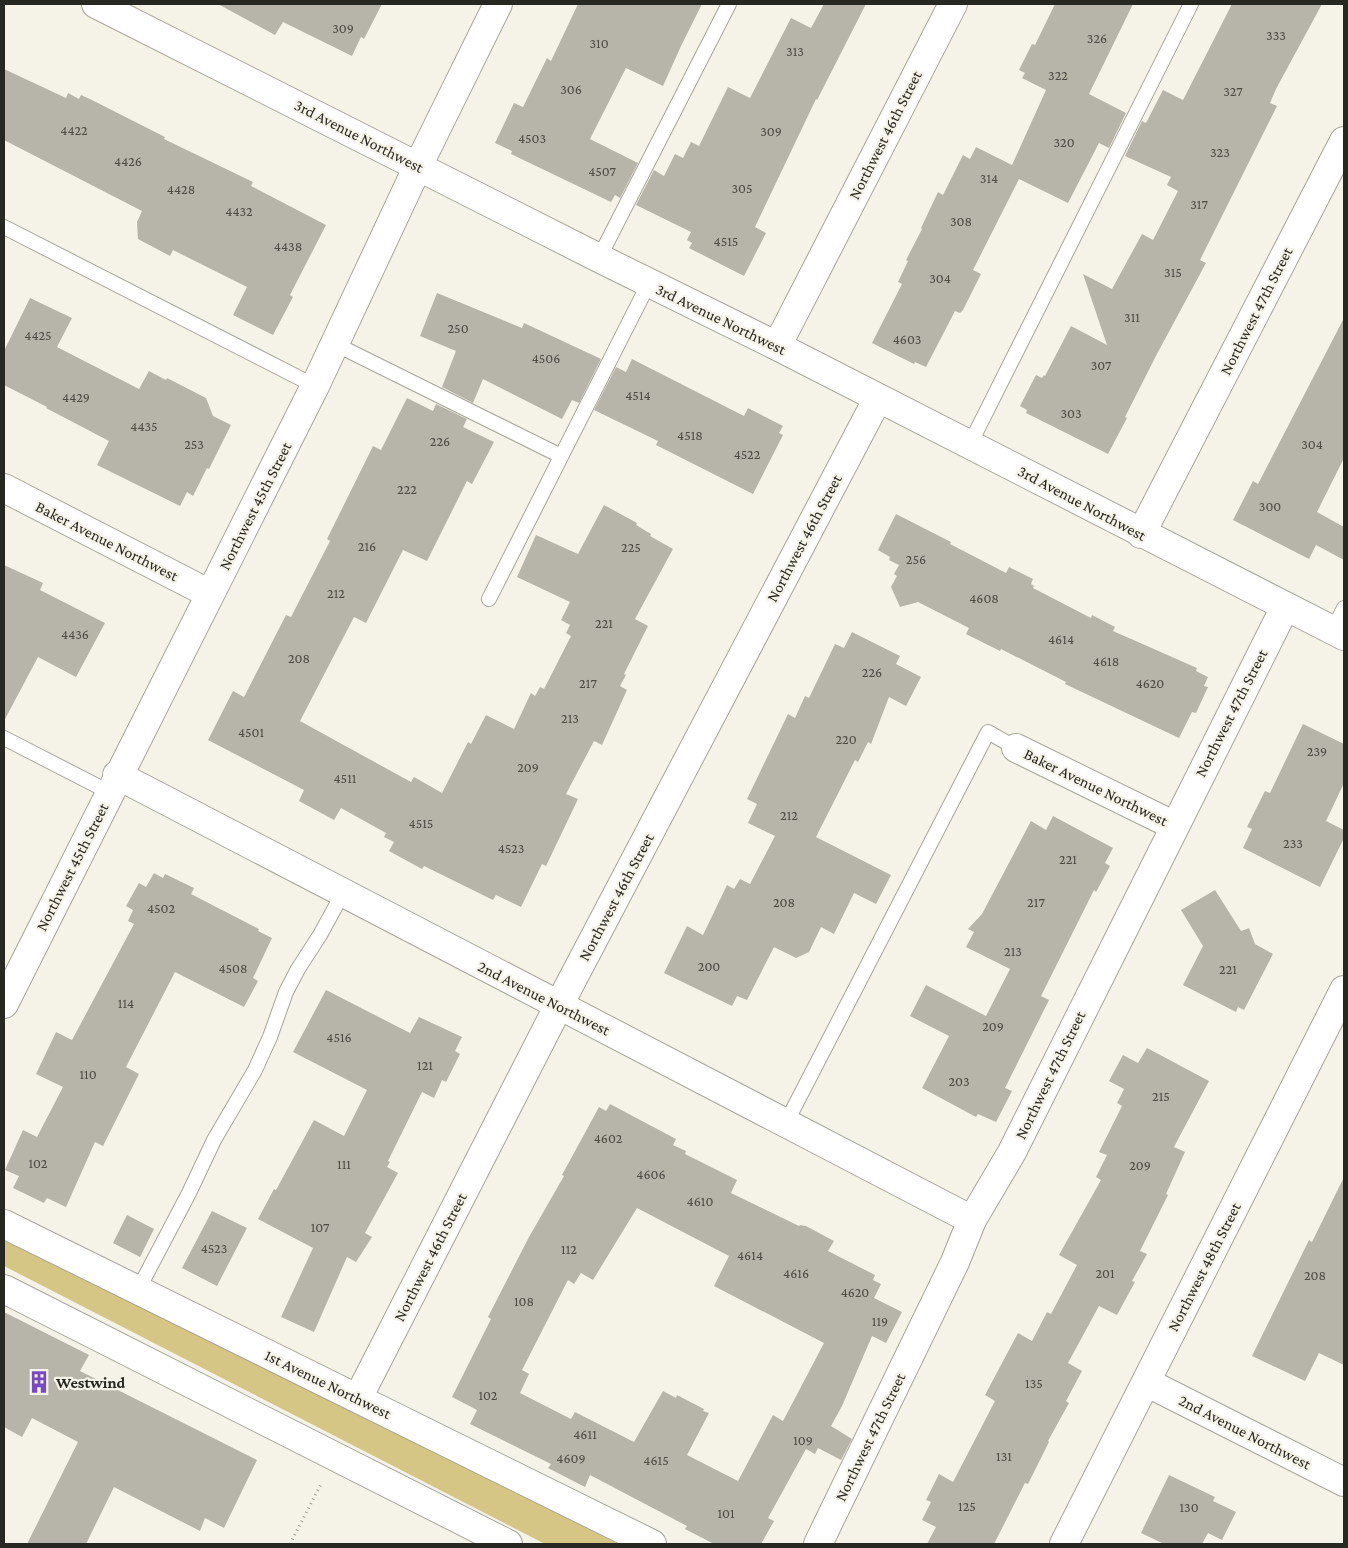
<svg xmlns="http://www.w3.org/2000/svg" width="1348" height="1548" viewBox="0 0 1348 1548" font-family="'Crimson Pro',serif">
<rect width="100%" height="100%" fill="#f5f3e7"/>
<path fill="#d5c685" d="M4,1227L618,1544H545L4,1266Z"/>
<path fill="#b7b4a9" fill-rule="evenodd" d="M218,4H382L364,39L361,37L352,56L283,22L275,35Z
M578,4H702L681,46L663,86L626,68L590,139L638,163L620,198L615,195L611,202L511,154L512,151L495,143L514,103L523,107L547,58L551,61Z
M824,4H866L817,100L816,99L755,227L766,233L744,276L689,248L692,243L687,240L691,232L636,205L654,170L664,176L675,154L683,158L691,142L699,146L728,87L750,98L791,18L811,28Z
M1055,4H1133L1089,94L1126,113L1109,148L1099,143L1068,203L1019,179L973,270L981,274L963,310L960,313L955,311L926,367L915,362L914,364L872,343L902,284L898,282L908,261L906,260L922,229L921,228L938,192L943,195L963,155L970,159L976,147L1012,165L1046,90L1022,78L1025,73L1019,70L1032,44L1035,45Z
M1232,4H1322L1276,89L1270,103L1277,106L1200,260L1206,263L1158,352L1125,417L1127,418L1108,454L1026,413L1027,410L1020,406L1036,375L1042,378L1044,375L1045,376L1071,326L1107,345L1083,274L1112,289L1142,234L1153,240L1178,191L1167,185L1171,177L1125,156L1142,121L1146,123L1163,90L1183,100Z
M4,69L66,98L68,93L79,99L81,95L92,100L165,137L164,139L253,182L251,186L326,225L290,295L293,297L273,335L233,315L247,287L173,250L170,256L138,239L137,222L142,211L4,140Z
M437,293L522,328L524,323L601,359L579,403L572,400L562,419L483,379L473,403L442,387L456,351L420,336Z
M30,298L72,318L57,347L139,389L149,371L166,380L167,378L206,398L213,416L231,425L209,469L207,468L193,496L187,492L180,506L97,465L109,441L46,408L47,407L4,385V351Z
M1344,318V458L1317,512L1344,527V560L1316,545L1309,559L1233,520L1253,481L1258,484Z
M632,359L744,416L748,408L783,426L779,433L783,435L753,494L656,445L658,441L594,410L616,367L626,372Z
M407,398L433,411L436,404L467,419L463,427L494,442L472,484L467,481L427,561L403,550L366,623L354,617L300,721L411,782L414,777L442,793L468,742L471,744L486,715L514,729L531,693L535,696L540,687L544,689L571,636L566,633L570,625L561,620L570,602L517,577L536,535L578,554L604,505L637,523L636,525L651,534L650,536L673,549L635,619L648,626L624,674L626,675L620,686L627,690L602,745L594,741L566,794L578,799L546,866L542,864L521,907L496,895L493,900L424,866L422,869L389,851L394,842L384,837L386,833L341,808L334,820L299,801L304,790L208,740L233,691L244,697L286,615L291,617L330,541L327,539L373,446L381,450Z
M896,514L951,542L950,544L1006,573L1009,567L1033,579L1031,584L1034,586L1033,588L1091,618L1092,615L1115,627L1113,631L1197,668L1196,671L1208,677L1204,686L1208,687L1196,713L1192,712L1179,738L1065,684L1066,682L1001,649L1000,651L966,634L969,628L918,602L900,607L891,587L897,576L894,574L899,565L889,560L890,557L878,550Z
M4,565L43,583L40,590L105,623L76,677L38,657L4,721Z
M852,632L900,656L896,664L921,677L906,706L889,697L871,744L868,742L858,762L855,760L816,837L891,875L876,904L854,893L834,934L821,927L809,952L796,958L774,947L747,1000L737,996L732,1006L664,973L687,926L703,935L727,885L734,889L740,879L750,884L775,836L748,823L757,804L747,799L788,714L795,718L805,696L809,698L835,644L844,648Z
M1303,724L1344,744V783L1326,821L1344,830V838L1320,887L1243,848L1252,829L1247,827L1265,791L1270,793Z
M1053,816L1113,848L1105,863L1110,866L1096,892L1094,890L1041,996L1049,1000L1005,1088L1012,1091L996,1122L978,1114L976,1117L922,1088L949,1036L910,1016L926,985L986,1016L1010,969L966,947L974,932L968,929L982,914L1031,821L1046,830Z
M154,873L163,878L165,874L194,888L191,894L259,929L258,931L272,938L253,978L258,981L244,1007L175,972L126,1067L139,1074L103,1146L95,1142L66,1207L47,1198L44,1203L13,1188L19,1176L5,1170L23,1130L37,1137L63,1087L36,1074L56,1032L72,1040L134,924L128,921L133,910L126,906L139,883L146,887Z
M1215,890L1241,931L1249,928L1255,944L1273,954L1244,1010L1238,1007L1236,1012L1183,985L1203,946L1181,910Z
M326,990L410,1033L419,1017L462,1037L455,1051L460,1054L446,1082L442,1080L434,1098L422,1092L388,1161L390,1162L387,1167L398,1173L365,1233L372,1237L356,1262L347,1257L314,1332L281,1317L313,1248L258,1219L274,1189L276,1190L314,1120L344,1136L367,1090L293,1052Z
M1147,1048L1209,1081L1174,1147L1185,1152L1166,1194L1168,1195L1140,1251L1147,1254L1132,1281L1135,1282L1117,1315L1099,1306L1068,1363L1082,1371L1066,1401L1069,1403L1048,1441L1049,1442L1028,1484L1025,1483L994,1544H927L936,1527L922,1520L931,1502L926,1500L939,1474L953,1482L995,1401L985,1395L1018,1333L1032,1341L1047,1312L1051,1314L1077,1265L1059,1255L1101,1180L1096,1177L1107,1155L1099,1152L1122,1106L1117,1103L1124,1089L1109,1081L1123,1055L1138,1063Z
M610,1104L676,1139L673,1145L686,1151L685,1154L737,1180L731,1193L799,1226L800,1225L806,1226L834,1241L828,1251L875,1275L873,1280L881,1284L874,1298L902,1312L886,1343L872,1336L842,1406L831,1426L852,1439L841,1460L818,1448L815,1454L806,1449L768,1518L774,1521L761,1544H714L685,1529L687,1526L590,1475L585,1487L548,1468L551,1464L470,1424L477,1410L452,1397L491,1319L488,1317L529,1237L564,1176L562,1175L599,1107L606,1111ZM637,1208L729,1256L714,1286L824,1343L783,1421L773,1415L738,1481L687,1455L709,1413L703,1411L704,1409L677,1395L676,1398L663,1391L634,1442L575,1412L571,1419L520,1393L529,1374L522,1370L568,1280L574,1284L581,1273L593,1280Z
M1344,1177V1365L1319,1353L1305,1381L1252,1356L1309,1240L1312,1242Z
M212,1211L247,1228L217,1286L182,1268Z
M127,1215L154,1229L140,1257L113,1243Z
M4,1312L89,1355L80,1371L257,1460L224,1528L205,1518L200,1531L114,1487L86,1544H27L78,1442L32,1418L22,1437L4,1427Z
M1169,1475L1215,1497L1213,1501L1236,1512L1222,1540L1208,1533L1202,1544H1164L1141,1533Z"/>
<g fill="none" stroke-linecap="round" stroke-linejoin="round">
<defs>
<path id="lane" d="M4,227L315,386
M599,258L729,4
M335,344L561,456
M970,444L1191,4
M489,599L649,283
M1333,630L1344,608
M4,738L109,792
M786,1123L988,732L1016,748
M138,1290L189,1193L214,1140L255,1070L270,1037L286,992L298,969L320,935L343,893"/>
<path id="street" d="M777,346L953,4
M4,488L210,594
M1141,534L1344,141
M1016,748L1175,826
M117,775L972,1220
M4,1004L315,386L418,166L498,4
M4,1224L652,1544
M4,1289L508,1544
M1146,1382L1344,1482
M358,1398L559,1005L878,398
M818,1544L955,1262L972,1220L1012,1152L1285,607
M1064,1544L1344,990"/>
<path id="secondary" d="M96,4L599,258L777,346L1344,636"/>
</defs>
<use href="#lane" stroke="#a7a59a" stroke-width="16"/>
<use href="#street" stroke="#a7a59a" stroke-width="30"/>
<use href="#secondary" stroke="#a7a59a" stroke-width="30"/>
<path stroke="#9f9e95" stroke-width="3" stroke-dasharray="1 4" stroke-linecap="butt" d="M290,1544L321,1484"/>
<use href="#lane" stroke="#fff" stroke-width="14"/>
<use href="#street" stroke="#fff" stroke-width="28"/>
<use href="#secondary" stroke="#fff" stroke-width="28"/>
</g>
<defs>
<symbol id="building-bare" viewBox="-9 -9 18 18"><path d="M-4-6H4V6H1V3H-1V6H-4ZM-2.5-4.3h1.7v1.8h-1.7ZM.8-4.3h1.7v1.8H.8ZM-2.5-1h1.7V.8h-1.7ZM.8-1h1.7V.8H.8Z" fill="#7849c1" stroke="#f5f3e7" stroke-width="2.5" paint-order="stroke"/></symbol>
</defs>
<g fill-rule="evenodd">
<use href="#building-bare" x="23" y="1366" width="32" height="32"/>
</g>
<g text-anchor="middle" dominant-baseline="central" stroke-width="4.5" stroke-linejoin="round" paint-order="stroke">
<g font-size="14" fill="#4c4b44">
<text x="343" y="28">309</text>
<text x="1276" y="35">333</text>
<text x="1097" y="38">326</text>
<text x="599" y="43">310</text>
<text x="795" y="51">313</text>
<text x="1058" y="75">322</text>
<text x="571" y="89">306</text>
<text x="1233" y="91">327</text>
<text x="74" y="130">4422</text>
<text x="771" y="131">309</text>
<text x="532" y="138">4503</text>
<text x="1064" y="142">320</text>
<text x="1220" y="152">323</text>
<text x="128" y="161">4426</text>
<text x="602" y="171">4507</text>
<text x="989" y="178">314</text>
<text x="742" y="188">305</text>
<text x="181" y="189">4428</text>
<text x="1199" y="204">317</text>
<text x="239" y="211">4432</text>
<text x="961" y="221">308</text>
<text x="726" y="241">4515</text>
<text x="288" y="246">4438</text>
<text x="1173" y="272">315</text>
<text x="940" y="278">304</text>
<text x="1132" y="317">311</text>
<text x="458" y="328">250</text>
<text x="38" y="335">4425</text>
<text x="907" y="339">4603</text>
<text x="546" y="358">4506</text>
<text x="1101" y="365">307</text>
<text x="638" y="395">4514</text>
<text x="76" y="397">4429</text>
<text x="1071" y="413">303</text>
<text x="144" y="426">4435</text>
<text x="690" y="435">4518</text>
<text x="440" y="441">226</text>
<text x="194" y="444">253</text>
<text x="1312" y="444">304</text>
<text x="747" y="454">4522</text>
<text x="407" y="489">222</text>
<text x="1270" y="506">300</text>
<text x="367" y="546">216</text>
<text x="631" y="547">225</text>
<text x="916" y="559">256</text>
<text x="336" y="593">212</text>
<text x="984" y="598">4608</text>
<text x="604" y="623">221</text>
<text x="75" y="634">4436</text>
<text x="1061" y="639">4614</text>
<text x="299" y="658">208</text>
<text x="1106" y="661">4618</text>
<text x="872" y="672">226</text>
<text x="588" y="683">217</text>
<text x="1150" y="683">4620</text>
<text x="570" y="718">213</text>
<text x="251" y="732">4501</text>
<text x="846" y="739">220</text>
<text x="1317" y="751">239</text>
<text x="528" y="767">209</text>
<text x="345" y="778">4511</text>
<text x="789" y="815">212</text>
<text x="421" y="823">4515</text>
<text x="1293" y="843">233</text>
<text x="511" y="848">4523</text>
<text x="1068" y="859">221</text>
<text x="784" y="902">208</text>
<text x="1036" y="902">217</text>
<text x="161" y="908">4502</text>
<text x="1013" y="951">213</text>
<text x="709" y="966">200</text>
<text x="233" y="968">4508</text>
<text x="1228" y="969">221</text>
<text x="126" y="1003">114</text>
<text x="993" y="1026">209</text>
<text x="339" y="1037">4516</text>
<text x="425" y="1065">121</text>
<text x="88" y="1074">110</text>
<text x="959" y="1081">203</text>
<text x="1161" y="1096">215</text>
<text x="608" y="1138">4602</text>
<text x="38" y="1163">102</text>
<text x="344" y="1164">111</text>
<text x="1140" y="1165">209</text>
<text x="651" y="1174">4606</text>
<text x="700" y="1201">4610</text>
<text x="320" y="1227">107</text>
<text x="214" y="1248">4523</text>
<text x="569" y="1249">112</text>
<text x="750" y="1255">4614</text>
<text x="796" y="1273">4616</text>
<text x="1105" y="1273">201</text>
<text x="1315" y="1275">208</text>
<text x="855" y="1292">4620</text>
<text x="524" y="1301">108</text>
<text x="880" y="1321">119</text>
<text x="1034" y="1383">135</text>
<text x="488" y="1395">102</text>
<text x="585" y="1434">4611</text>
<text x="803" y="1440">109</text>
<text x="1004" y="1456">131</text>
<text x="571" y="1458">4609</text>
<text x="656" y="1460">4615</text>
<text x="967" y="1506">125</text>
<text x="1189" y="1507">130</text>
<text x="726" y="1513">101</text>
</g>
<g font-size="16" fill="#282823" stroke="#f5f3e7">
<text transform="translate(885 135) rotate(-63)">Northwest 46th Street</text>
<text transform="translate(359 136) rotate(27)">3rd Avenue Northwest</text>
<text transform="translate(1256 311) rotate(-63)">Northwest 47th Street</text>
<text transform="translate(721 319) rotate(26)">3rd Avenue Northwest</text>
<text transform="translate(1082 503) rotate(28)">3rd Avenue Northwest</text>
<text transform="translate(255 506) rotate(-63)">Northwest 45th Street</text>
<text transform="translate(804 538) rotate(-62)">Northwest 46th Street</text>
<text transform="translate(107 541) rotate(27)">Baker Avenue Northwest</text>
<text transform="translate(1231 713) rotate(-63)">Northwest 47th Street</text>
<text transform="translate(1096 787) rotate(26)">Baker Avenue Northwest</text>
<text transform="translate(72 867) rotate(-63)">Northwest 45th Street</text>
<text transform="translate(616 897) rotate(-62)">Northwest 46th Street</text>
<text transform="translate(544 998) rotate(27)">2nd Avenue Northwest</text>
<text transform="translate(1050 1075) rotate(-64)">Northwest 47th Street</text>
<text transform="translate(430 1257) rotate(-63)">Northwest 46th Street</text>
<text transform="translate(1204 1267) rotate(-63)">Northwest 48th Street</text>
<text transform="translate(328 1384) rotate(26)">1st Avenue Northwest</text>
<text transform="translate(1245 1432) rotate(27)">2nd Avenue Northwest</text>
<text transform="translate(870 1437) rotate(-64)">Northwest 47th Street</text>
</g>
<g font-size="16" font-weight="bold" fill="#282823" stroke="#f5f3e7" text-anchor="start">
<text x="56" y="1382">Westwind</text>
</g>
</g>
<rect width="1348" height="1548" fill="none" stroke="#282823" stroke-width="10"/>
</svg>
